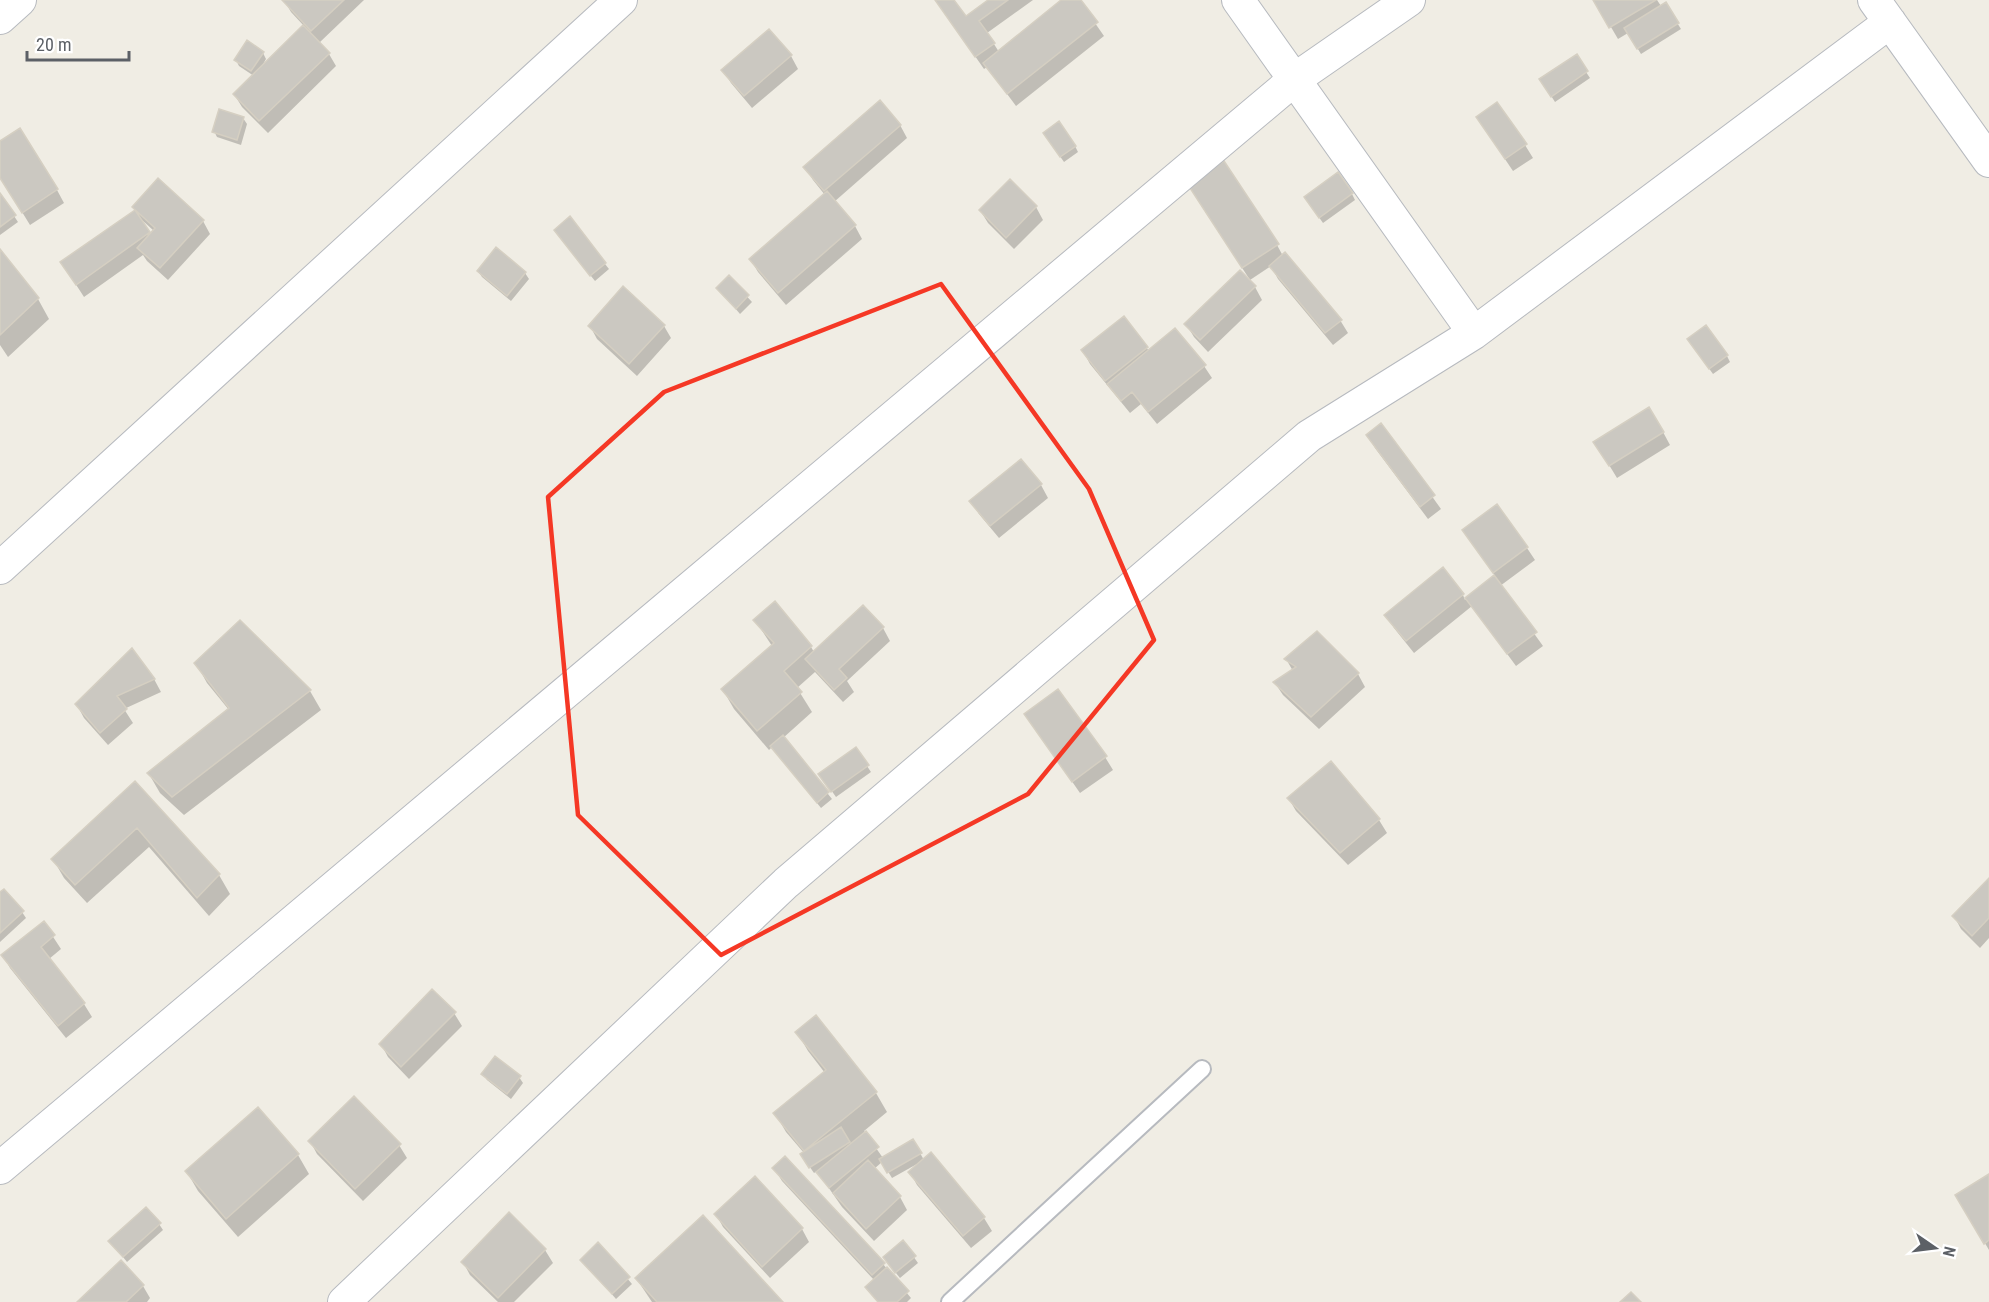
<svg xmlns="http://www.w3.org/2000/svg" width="1989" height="1302" viewBox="0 0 1989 1302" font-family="'Roboto Condensed',sans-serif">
<rect width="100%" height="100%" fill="#f0ede4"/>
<path fill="#0003" fill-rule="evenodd" d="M284,0H364L319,43L329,54L336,66L268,133L242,107L234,94L254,76L239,66L236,60L263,53L266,59L262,66L304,26L291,12Z
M936,0H952L966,18L991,0H1033L987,33L999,52L1064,0H1079L1104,36L1016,106L987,67L984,69Z
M1595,0H1657L1661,6L1665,4L1681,29L1641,54L1628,33L1618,39Z
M791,56L798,69L752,108L731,83L723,70Z
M1576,57L1590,78L1555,102L1541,80Z
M243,118L247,124L241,145L217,137L214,131Z
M900,125L907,138L834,202L855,226L862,239L786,305L758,272L751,260L825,195L813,180L805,167Z
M1486,131L1525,145L1533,158L1513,171Z
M1048,139L1075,146L1078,152L1064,162Z
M0,143L57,190L64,203L30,225L0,176Z
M1010,181L1036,207L1043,220L1014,249L988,223L980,210Z
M1352,194L1355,200L1323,223L1309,203Z
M0,195L18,222L0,235Z
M1197,199L1277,245L1283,256L1340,320L1348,333L1333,345L1278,279L1271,266L1250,280Z
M134,207L203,221L210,234L168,280L147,261L143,255L84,297L62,263L136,211ZM142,220L154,231L150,235L141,221Z
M559,236L605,264L609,269L595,281Z
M0,252L38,299L49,319L8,357L0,345Z
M478,271L525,273L529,279L511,301L482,277Z
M729,277L752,302L740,314L718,288Z
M1255,287L1262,300L1208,352L1194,337L1186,324Z
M1123,318L1149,351L1204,366L1212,378L1157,424L1141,404L1130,413L1090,364L1083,351Z
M590,326H664L671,338L637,376L597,339Z
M1692,345L1727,356L1730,362L1713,374Z
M1381,425L1441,509L1428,519L1375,448L1368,435Z
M1663,432L1670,445L1617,478L1603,455Z
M1021,461L1041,485L1048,498L999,538L979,514L971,501Z
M1464,530L1527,548L1535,560L1500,586L1543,646L1516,666L1472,606L1414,653L1394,628L1386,615L1463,595L1465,600L1495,576Z
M863,607L883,628L890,641L847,681L854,692L843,702L815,672L797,688L812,712L783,738L832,799L821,808L772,747L769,750L734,709L723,690L772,646L755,620L811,647L814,652Z
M240,622L310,691L321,710L184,815L160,793L149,774L229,710L207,683L196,663Z
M1317,633L1358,674L1365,687L1319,729L1283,695L1275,683L1293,671L1286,659Z
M154,679L161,692L124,709L133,723L108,745L84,718L77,705Z
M1026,715L1105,757L1113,770L1080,793Z
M1331,763L1379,820L1387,833L1348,865L1296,811L1289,799Z
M867,766L871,772L836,797L824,780Z
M134,783L219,875L230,894L209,916L149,847L87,903L64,878L53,859Z
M1989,880V938L1980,948L1961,929L1954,916Z
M0,895L22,912L26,918L0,942Z
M44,923L61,949L49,959L84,1004L92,1017L66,1038L10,968L3,955Z
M454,1013L462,1026L409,1079L388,1057L381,1044Z
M797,1032L876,1093L887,1112L864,1131L883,1158L913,1141L924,1160L931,1154L984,1218L992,1231L971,1248L917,1185L910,1172L918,1165L917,1164L892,1178L882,1162L874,1169L900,1197L907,1210L874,1241L842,1207L817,1171L814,1173L805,1160L804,1153L786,1132L775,1113L825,1073L808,1051Z
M483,1074L519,1077L523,1083L511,1099L487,1080Z
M258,1109L298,1155L309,1174L238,1237L198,1191L187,1172Z
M310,1141L399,1145L407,1158L363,1201L317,1154Z
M774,1168L883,1264L911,1298L907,1302H878L867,1287L874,1280L782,1181Z
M1989,1176V1250L1964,1208Z
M755,1178L802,1229L809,1242L770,1278L723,1227L716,1214Z
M509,1214L545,1250L553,1263L514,1302H498L470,1275L463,1262Z
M159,1224L163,1230L127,1262L110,1241Z
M903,1242L918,1263L900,1278L888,1263Z
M598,1244L632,1284L616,1299L582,1260Z
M636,1278L781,1302H652Z
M143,1286L150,1298L147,1302H79Z"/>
<path fill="#cbc8c1" stroke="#d5cfc2" stroke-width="1.5" d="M282,0H344L311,31Z
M935,0H954L966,16L988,0H1008L979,21L995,43L975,57Z
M1061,0H1081L1098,22L1007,94L983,63Z
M1593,0H1656L1609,28Z
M1666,2L1679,23L1637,49L1624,28Z
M303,25L330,53L259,121L233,94Z
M769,29L792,55L744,96L721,70Z
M247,40L264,52L251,71L234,60Z
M1577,54L1588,71L1551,97L1539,79Z
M880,100L901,125L824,191L803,167Z
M1497,102L1527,144L1505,159L1476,117Z
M219,109L244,117L237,140L212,132Z
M1059,121L1076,146L1060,157L1043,133Z
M20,128L58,189L22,213L0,178V141Z
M1224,161L1279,244L1242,268L1188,185Z
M1338,172L1353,193L1319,218L1304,197Z
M158,178L204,220L160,268L137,248L155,228L132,207Z
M1010,179L1037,206L1006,238L979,210Z
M827,191L856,225L778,293L749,259Z
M0,193L16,215L0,227Z
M135,210L150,232L76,285L60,262Z
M570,216L606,263L590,276L554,230Z
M496,247L526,272L507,296L477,271Z
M0,249L39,298L0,335Z
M1285,252L1342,320L1325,333L1269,266Z
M1240,270L1256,286L1200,340L1184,324Z
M729,275L749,295L736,309L716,288Z
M623,286L665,325L629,364L588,326Z
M1124,316L1148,347L1105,381L1081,350Z
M1706,325L1728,355L1709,369L1687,339Z
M1175,328L1206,365L1148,412L1132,392L1121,401L1107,384Z
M1649,407L1664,432L1609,466L1593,442Z
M1381,423L1435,495L1420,507L1366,435Z
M1021,459L1042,484L990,526L969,501Z
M1497,504L1528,547L1493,573L1462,530Z
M1443,567L1464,594L1406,641L1384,615Z
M1494,575L1537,632L1507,654L1465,598Z
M775,601L812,646L784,671L802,692L757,731L721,689L774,643L753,620Z
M863,605L884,627L839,669L847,678L834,690L805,659Z
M240,620L311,690L172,797L147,773L229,708L194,663Z
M1317,631L1359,673L1311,717L1273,682L1296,667L1284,659Z
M132,648L155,679L117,696L127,709L100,733L75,704Z
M1058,689L1107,756L1072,782L1024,714Z
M783,735L829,792L817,803L770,746Z
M856,747L869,765L831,792L818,774Z
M1331,761L1380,819L1340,853L1287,798Z
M135,781L220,874L197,898L137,828L75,885L51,859Z
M1989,878V918L1972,936L1952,916Z
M4,889L24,911L0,933V892Z
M44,921L55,935L41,947L85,1003L58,1026L1,955Z
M432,989L456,1012L401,1067L379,1044Z
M816,1015L877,1092L804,1151L773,1113L826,1070L795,1032Z
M495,1056L521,1076L507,1094L481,1074Z
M354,1096L401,1144L355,1189L308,1141Z
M258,1107L299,1154L226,1219L185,1171Z
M841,1127L850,1142L809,1168L800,1154Z
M866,1131L879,1147L829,1188L816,1172Z
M913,1139L922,1153L887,1173L879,1159Z
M931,1152L985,1217L963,1236L908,1172Z
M785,1156L885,1263L872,1275L772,1168Z
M868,1160L901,1196L866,1229L833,1193Z
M1989,1174V1240L1984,1244L1955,1195Z
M755,1176L803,1228L762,1267L714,1214Z
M146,1207L161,1223L123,1257L108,1241Z
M509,1212L546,1249L498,1298L461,1262Z
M703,1215L783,1302H657L635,1278Z
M903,1240L916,1256L895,1273L883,1257Z
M598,1242L630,1277L612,1294L580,1260Z
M121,1260L144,1285L126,1302H77Z
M887,1267L909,1291L897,1302H878L865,1287Z
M1631,1292L1641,1302H1620Z"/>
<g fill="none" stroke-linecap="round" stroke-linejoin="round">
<defs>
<path id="service" d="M950,1302L1202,1069"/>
<path id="minor" d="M1238,0L1474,333
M1874,0L1989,161
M0,18L20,0
M0,568L621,0
M0,1168L1295,79L1409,0
M344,1302L786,883L1309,436L1474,333L1890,22"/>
</defs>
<use href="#service" stroke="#b7babf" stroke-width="20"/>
<use href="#minor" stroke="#b7babf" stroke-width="34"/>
<use href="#service" stroke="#fff" stroke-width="16"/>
<use href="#minor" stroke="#fff" stroke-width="32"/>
</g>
<path fill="none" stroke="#f53825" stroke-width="4.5" stroke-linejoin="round" d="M941,284L1089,489L1154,640L1028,794L721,955L578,815L548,497L664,392Z"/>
<g transform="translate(1935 1248) rotate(104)" stroke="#ffffff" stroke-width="4.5" paint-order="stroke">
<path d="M0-4.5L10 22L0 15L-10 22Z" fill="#5c6066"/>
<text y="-9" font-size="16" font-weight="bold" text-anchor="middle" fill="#5c6066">N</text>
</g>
<path d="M27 51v9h102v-9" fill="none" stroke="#5c6066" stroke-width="3"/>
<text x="36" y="51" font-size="18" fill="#5c6066" stroke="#ffffff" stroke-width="4.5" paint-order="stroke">20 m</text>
</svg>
